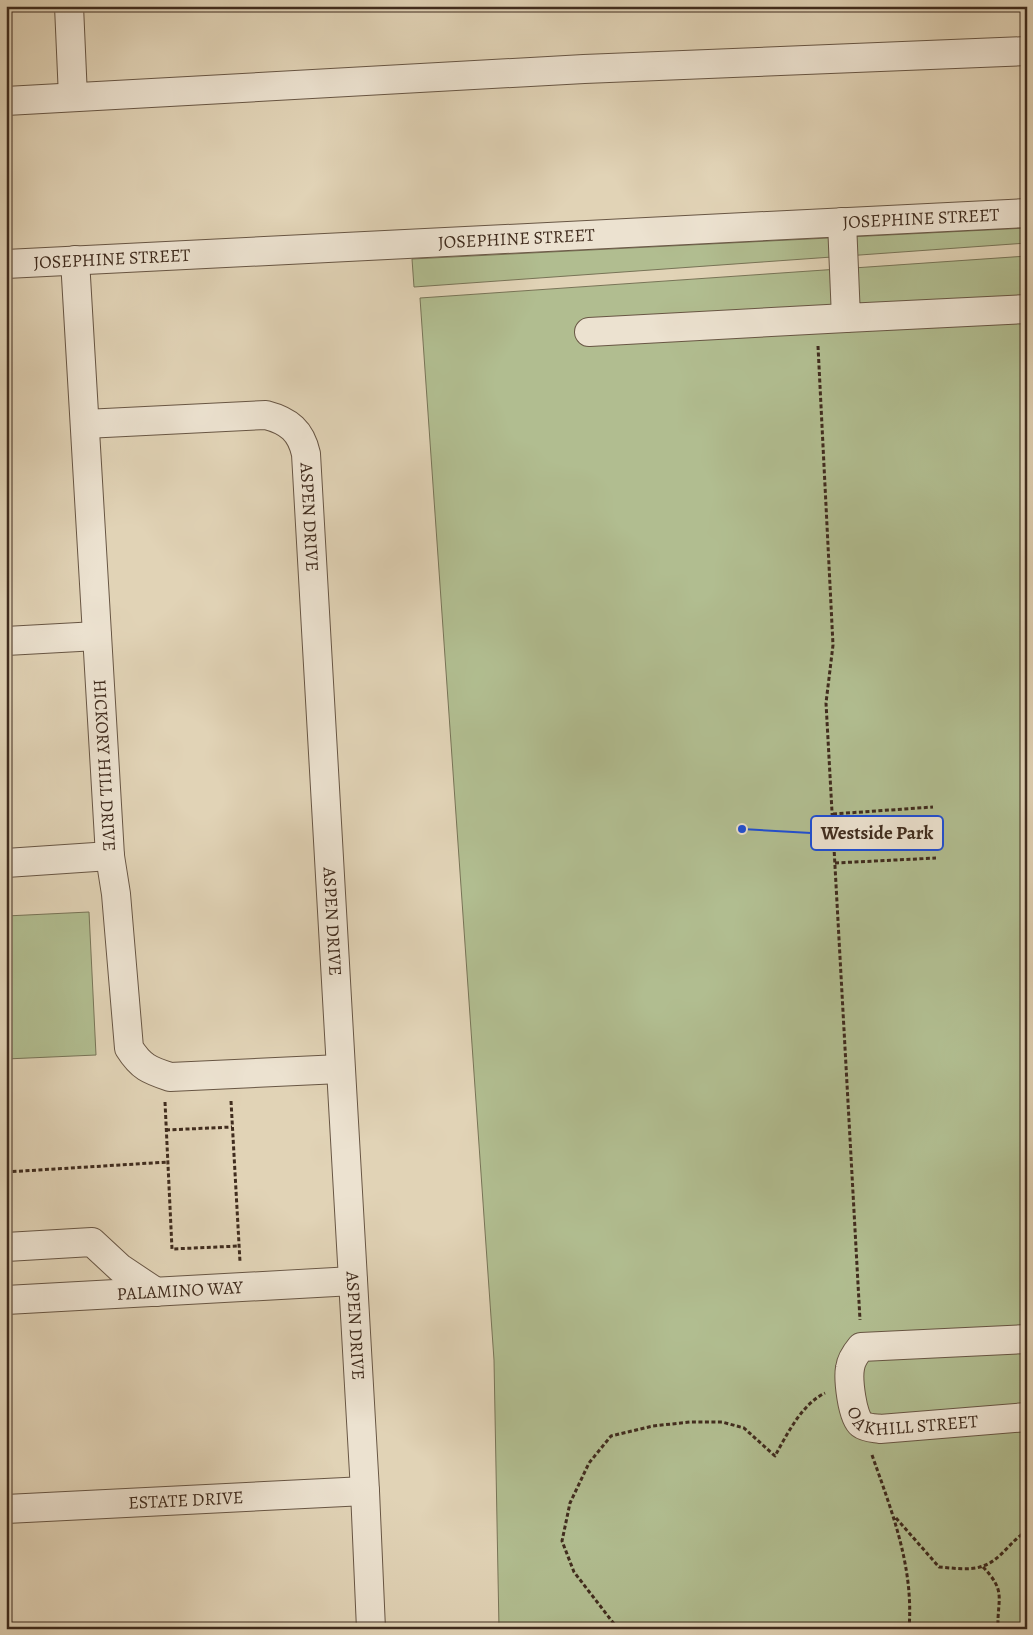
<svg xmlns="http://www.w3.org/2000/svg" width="1033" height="1635" viewBox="0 0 1033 1635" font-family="Alegreya,serif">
<rect width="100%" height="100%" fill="#e1d3b6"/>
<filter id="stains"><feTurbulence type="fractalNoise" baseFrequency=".004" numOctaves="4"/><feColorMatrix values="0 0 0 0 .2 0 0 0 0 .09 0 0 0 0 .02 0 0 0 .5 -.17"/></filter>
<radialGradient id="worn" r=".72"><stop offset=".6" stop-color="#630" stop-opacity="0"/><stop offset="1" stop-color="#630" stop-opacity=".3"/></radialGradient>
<path fill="#b1bd90" stroke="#787457" d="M1027,228V243L414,287L412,259Z
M1027,256V1629H499L494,1360L420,298Z
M89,912L96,1055L6,1059V916Z"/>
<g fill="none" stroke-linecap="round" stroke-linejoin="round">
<defs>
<g id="minor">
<path d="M69,6L73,97"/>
<path d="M6,101L584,69L1027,51"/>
<path d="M842,222L846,318L1027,309"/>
<path id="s1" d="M75,260L110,856L116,894L129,1048C141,1067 149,1070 170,1077L340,1069"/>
<path id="s2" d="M6,264L1027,213"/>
<path d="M589,332L846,318"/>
<path id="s3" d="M85,424L266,415C289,421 301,431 306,454L365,1491L371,1629"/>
<path d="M6,641L97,636"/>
<path d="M6,863L110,856"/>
<path d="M6,1247L92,1242L120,1268L156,1292"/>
<path id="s4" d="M6,1300L353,1281"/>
<path id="s5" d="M1027,1339L861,1347C856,1353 851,1360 850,1368C848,1379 852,1417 861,1424C866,1428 874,1428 880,1429L1027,1417"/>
<path id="s6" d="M6,1509L365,1491"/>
</g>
</defs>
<use href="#minor" stroke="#685644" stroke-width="30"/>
<path stroke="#402c1e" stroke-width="3" stroke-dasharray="4 2.5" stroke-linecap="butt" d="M818,346L833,645L826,703L860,1320
M833,814L933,807
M835,863L936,858
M231,1101L240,1262
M165,1102L172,1249L239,1246
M166,1130L232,1127
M6,1172L168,1162
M872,1455C892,1512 914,1567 909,1629
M896,1518L939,1567C953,1568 971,1571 983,1566C1001,1560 1011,1540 1027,1531
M983,1567C1007,1592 997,1598 998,1629
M618,1629L574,1572L562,1541L570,1503L589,1463L611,1436L653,1426L690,1422H722L744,1428L775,1456C787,1434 802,1404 825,1393"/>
<use href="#minor" stroke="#ece2d0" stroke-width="28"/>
</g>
<g text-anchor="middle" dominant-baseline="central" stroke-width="4" stroke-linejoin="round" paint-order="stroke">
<g font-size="18" fill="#402c1e" stroke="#ece2d0">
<text stroke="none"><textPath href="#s2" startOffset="916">JOSEPHINE STREET</textPath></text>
<text stroke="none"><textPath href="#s2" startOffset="511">JOSEPHINE STREET</textPath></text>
<text stroke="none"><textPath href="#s2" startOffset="106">JOSEPHINE STREET</textPath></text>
<text stroke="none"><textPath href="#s3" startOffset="304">ASPEN DRIVE</textPath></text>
<text stroke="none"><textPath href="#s1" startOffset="506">HICKORY HILL DRIVE</textPath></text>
<text stroke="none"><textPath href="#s3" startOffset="709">ASPEN DRIVE</textPath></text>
<text stroke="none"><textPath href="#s4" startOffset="174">PALAMINO WAY</textPath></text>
<text stroke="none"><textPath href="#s3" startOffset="1114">ASPEN DRIVE</textPath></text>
<text stroke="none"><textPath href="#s5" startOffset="298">OAKHILL STREET</textPath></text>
<text stroke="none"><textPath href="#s6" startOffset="180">ESTATE DRIVE</textPath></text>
</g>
</g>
<path fill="none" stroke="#1d4ed8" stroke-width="2" d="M742 829L811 833"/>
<circle fill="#1d4ed8" stroke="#ece2d0" stroke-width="2" cx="742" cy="829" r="5"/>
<rect fill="#ece2d0" stroke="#1d4ed8" stroke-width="2" x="811" y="816" width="132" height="34" rx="5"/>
<g font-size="19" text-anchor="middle" font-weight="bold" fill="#402c1e">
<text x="877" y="839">Westside Park</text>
</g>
<rect width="1033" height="1635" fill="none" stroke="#e1d3b6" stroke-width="25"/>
<rect x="8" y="8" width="1018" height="1620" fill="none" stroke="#402c1e" stroke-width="2.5"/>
<rect x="12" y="12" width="1008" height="1610" fill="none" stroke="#402c1e"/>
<rect width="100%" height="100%" filter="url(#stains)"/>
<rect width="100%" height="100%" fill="url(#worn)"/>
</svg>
